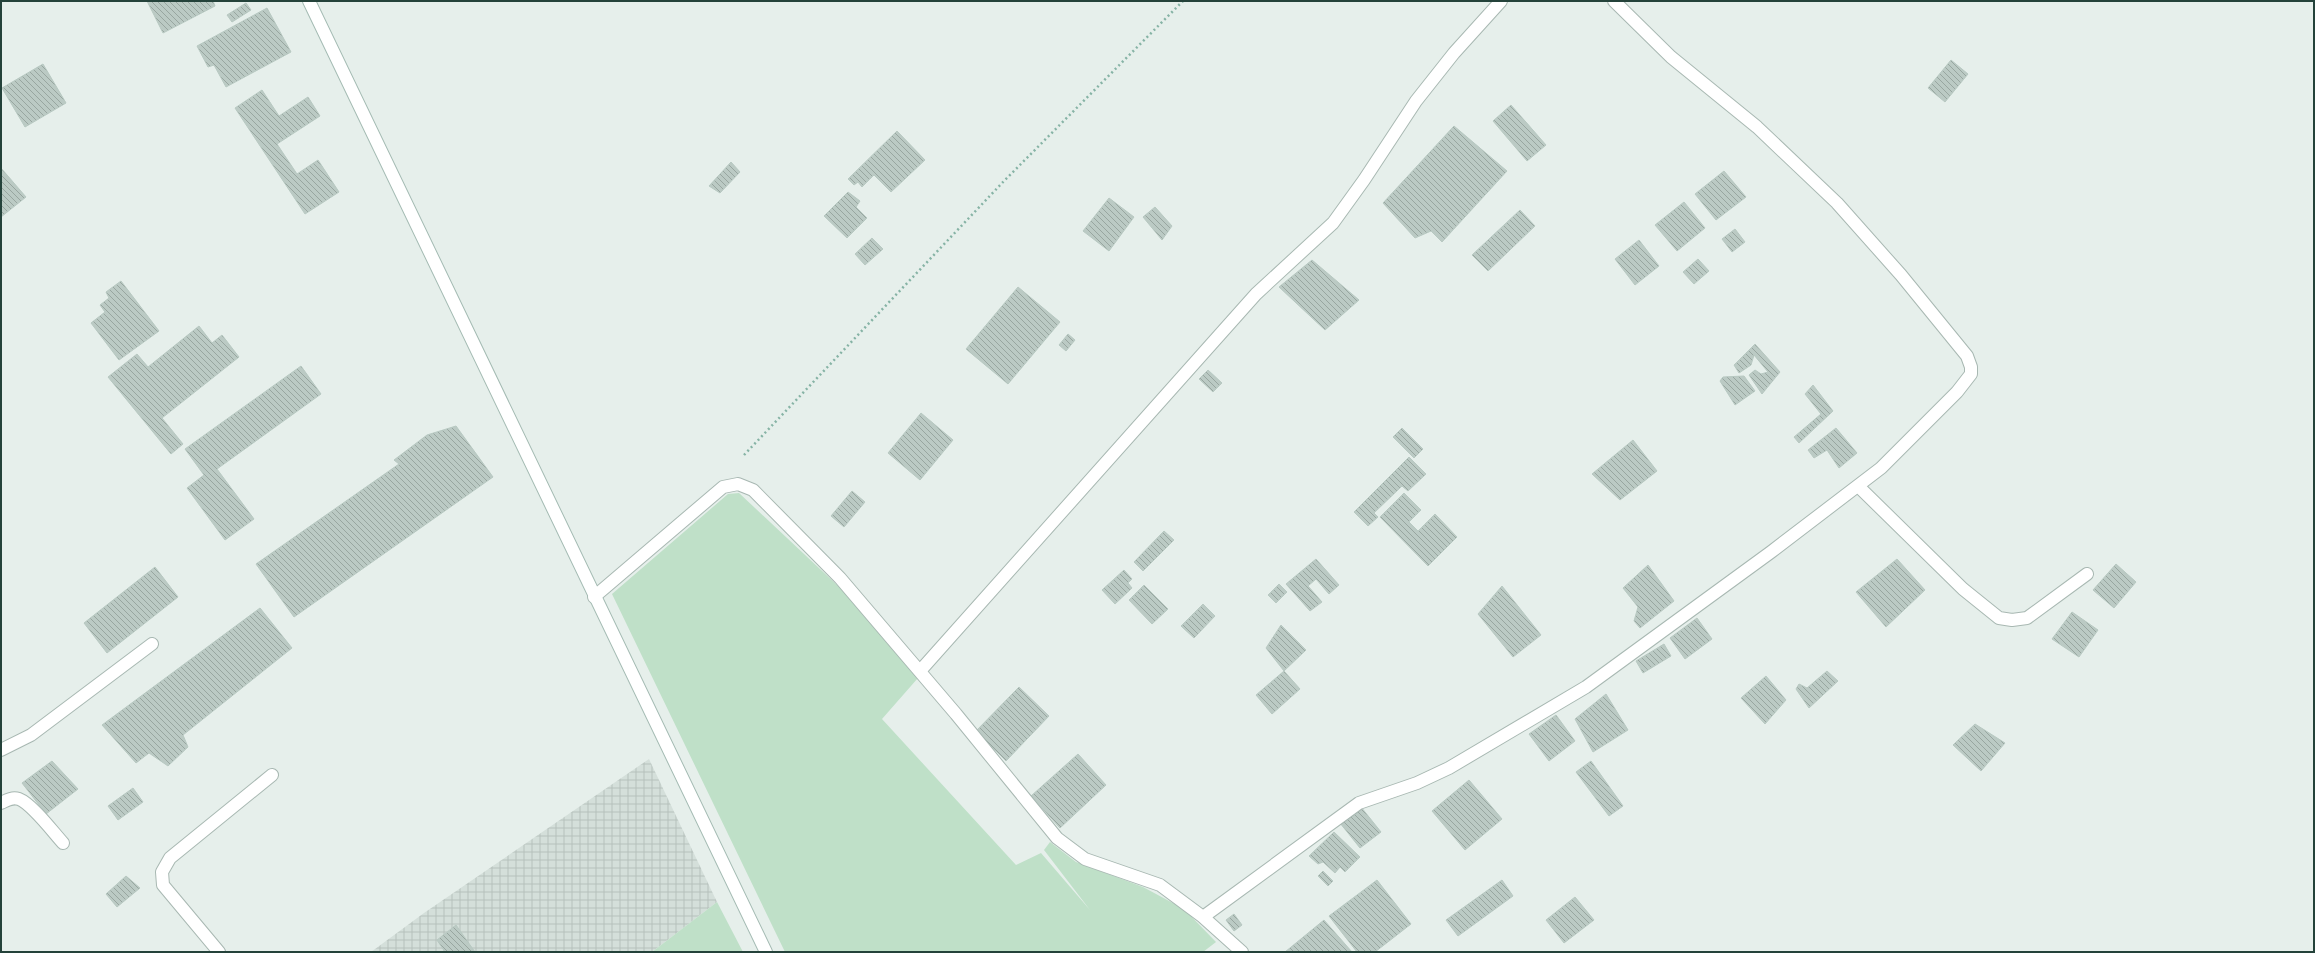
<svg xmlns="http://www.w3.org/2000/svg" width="2315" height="953" viewBox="0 0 2315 953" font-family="Manrope,sans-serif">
<defs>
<pattern id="industrial-grid" width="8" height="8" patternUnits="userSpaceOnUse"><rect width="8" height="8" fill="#d4dfda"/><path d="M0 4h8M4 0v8" fill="none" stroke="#b6c1bc"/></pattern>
<pattern id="building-back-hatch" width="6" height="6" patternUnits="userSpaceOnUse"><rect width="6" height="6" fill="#bbcac4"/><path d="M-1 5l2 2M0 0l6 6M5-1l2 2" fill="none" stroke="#98a6a0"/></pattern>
</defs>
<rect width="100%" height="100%" fill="#e6efeb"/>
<path fill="url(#industrial-grid)" d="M649,759L717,902L652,952H371L424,913Z"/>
<path fill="#bfe0c8" d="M739,493L853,600L918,678L882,719L1016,865L1041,853L1090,910L1044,850L1050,842L1076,862L1143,887L1184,909L1216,942L1203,952H785L612,594L728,494Z
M717,902L743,952H652Z"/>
<path fill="url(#building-back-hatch)" stroke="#b8c9c2" d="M147,1H213L215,6L163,33Z
M246,3L251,10L232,22L227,15Z
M267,8L291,52L226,87L214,65L208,67L197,46Z
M1951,60L1968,74L1945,102L1928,88Z
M43,64L66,103L25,127L2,88Z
M262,90L279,116L308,97L320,116L277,144L297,174L318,160L339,192L305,214L235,108Z
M1511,105L1546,145L1527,161L1493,121Z
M1454,126L1507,171L1442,242L1431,231L1415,238L1383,203Z
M897,131L925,160L891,192L874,175L862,187L858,182L854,185L848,179Z
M731,162L740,172L720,193L709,186Z
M1,168L26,197L1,217Z
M1724,171L1746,197L1716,220L1695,194Z
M848,192L860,201L856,207L867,218L847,238L824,216Z
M1109,198L1134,217L1109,251L1083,231Z
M1684,202L1705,228L1677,251L1655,225Z
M1155,207L1172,226L1162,240L1143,217Z
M1520,210L1535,226L1488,271L1472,255Z
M1735,229L1745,242L1732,252L1722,239Z
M872,238L883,249L865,265L855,254Z
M1639,240L1659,266L1635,285L1615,259Z
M1698,259L1709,271L1694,284L1683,272Z
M1312,260L1359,300L1325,330L1279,287Z
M121,281L159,331L119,360L91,323L105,312L100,305L109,298L106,292Z
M1018,287L1060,322L1008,384L966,349Z
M199,326L212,343L222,335L239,357L162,418L183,444L171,454L108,377L137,354L148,367Z
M1068,334L1075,340L1066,351L1059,345Z
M1755,344L1780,372L1762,394L1749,375L1755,370L1761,374L1768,372L1754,355L1751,365L1739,373L1734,365Z
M301,366L321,394L217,469L254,519L225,540L187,488L204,475L185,449Z
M1208,370L1222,383L1213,392L1199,379Z
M1744,376L1755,391L1735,405L1720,381L1723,377Z
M1813,385L1833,411L1799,443L1794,437L1821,414L1805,394Z
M921,413L953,440L920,480L888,453Z
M456,426L493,477L294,617L256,564L399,464L394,460L427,435Z
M1402,428L1423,449L1414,458L1393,437Z
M1836,428L1857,453L1839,468L1827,450L1814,458L1808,450Z
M1633,440L1657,471L1620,500L1592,474Z
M1409,457L1426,474L1408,491L1402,486L1374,513L1378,517L1368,526L1354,512Z
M852,491L865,502L844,527L831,516Z
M1404,493L1421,510L1409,522L1418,531L1435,514L1457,537L1428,566L1380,517Z
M1164,531L1174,540L1143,571L1134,562Z
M1316,559L1339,585L1329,594L1316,579L1308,586L1322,602L1310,611L1286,584Z
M1897,559L1925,590L1886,627L1856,592Z
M2116,564L2136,582L2114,608L2093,590Z
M1648,565L1674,601L1640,628L1634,621L1638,607L1623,588Z
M155,567L178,597L107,653L84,623Z
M1124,570L1132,579L1128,583L1132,588L1115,604L1102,590Z
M1279,584L1287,592L1276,603L1268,595Z
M1144,585L1168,609L1152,624L1129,600Z
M1502,586L1541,635L1513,657L1478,614Z
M1203,604L1215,616L1194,638L1181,626Z
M260,608L292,648L183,735L188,747L168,766L149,753L136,763L102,725Z
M2072,612L2098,630L2079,657L2052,639Z
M1697,618L1712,639L1685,659L1670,638Z
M1281,625L1306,650L1284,671L1266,648Z
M1664,644L1671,656L1643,673L1636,661Z
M1284,671L1300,689L1272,714L1256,695Z
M1827,671L1838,681L1809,708L1796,689L1799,684L1807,688Z
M1766,676L1786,700L1765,724L1741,698Z
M1019,687L1049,716L1006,761L976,731Z
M1606,694L1628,730L1593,752L1575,719Z
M1556,715L1575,741L1549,761L1529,734Z
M1975,724L2005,743L1981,771L1953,745Z
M1078,754L1106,785L1060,828L1031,796Z
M52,761L78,789L46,814L22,783Z
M1591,761L1623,806L1609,816L1576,772Z
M1469,780L1502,819L1465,850L1432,811Z
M133,788L143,802L118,820L108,806Z
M1361,807L1381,832L1360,848L1340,823Z
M1334,832L1360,857L1345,872L1340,867L1335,873L1323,862L1318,864L1309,856Z
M1323,871L1333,881L1328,886L1318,876Z
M126,876L140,888L117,907L106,894Z
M1377,880L1411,924L1375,952H1357L1329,916Z
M1502,880L1513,896L1458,936L1446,920Z
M1575,897L1594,920L1564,943L1546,920Z
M1234,914L1242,925L1234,931L1226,920Z
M1324,920L1352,952H1285Z
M456,925L475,952H445L437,940Z"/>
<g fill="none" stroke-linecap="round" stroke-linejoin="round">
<defs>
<path id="street" d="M1858,486L1963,589L1999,618L2012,620L2027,618L2087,574
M594,597L723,487L738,484L753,490L840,578L956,714L1057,838L1085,859L1160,885L1203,917L1242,952
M920,671L1256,294L1333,223L1364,180L1416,101L1454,53L1501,1
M1,750L31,735L152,644
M1,803C7,800 12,797 19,799C32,804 53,832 63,843
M1203,917L1359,803L1417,783L1449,768L1586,687L1771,552L1881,468L1957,392L1971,374V367L1967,356L1901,275L1837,203L1757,127L1671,57L1614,1
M219,952L163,885L162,872L170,858L272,775"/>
<path id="secondary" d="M309,1L766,952"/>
</defs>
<use href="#street" stroke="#a8b8b2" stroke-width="14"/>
<use href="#secondary" stroke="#a4bbb3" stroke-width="14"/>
<path stroke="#86b3a5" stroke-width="2.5" stroke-dasharray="2 3" stroke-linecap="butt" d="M744,455L1004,181L1183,1"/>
<use href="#street" stroke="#fff" stroke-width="12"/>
<use href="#secondary" stroke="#fff" stroke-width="12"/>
</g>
<rect width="2315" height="953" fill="none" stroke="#24423a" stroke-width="4"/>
</svg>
